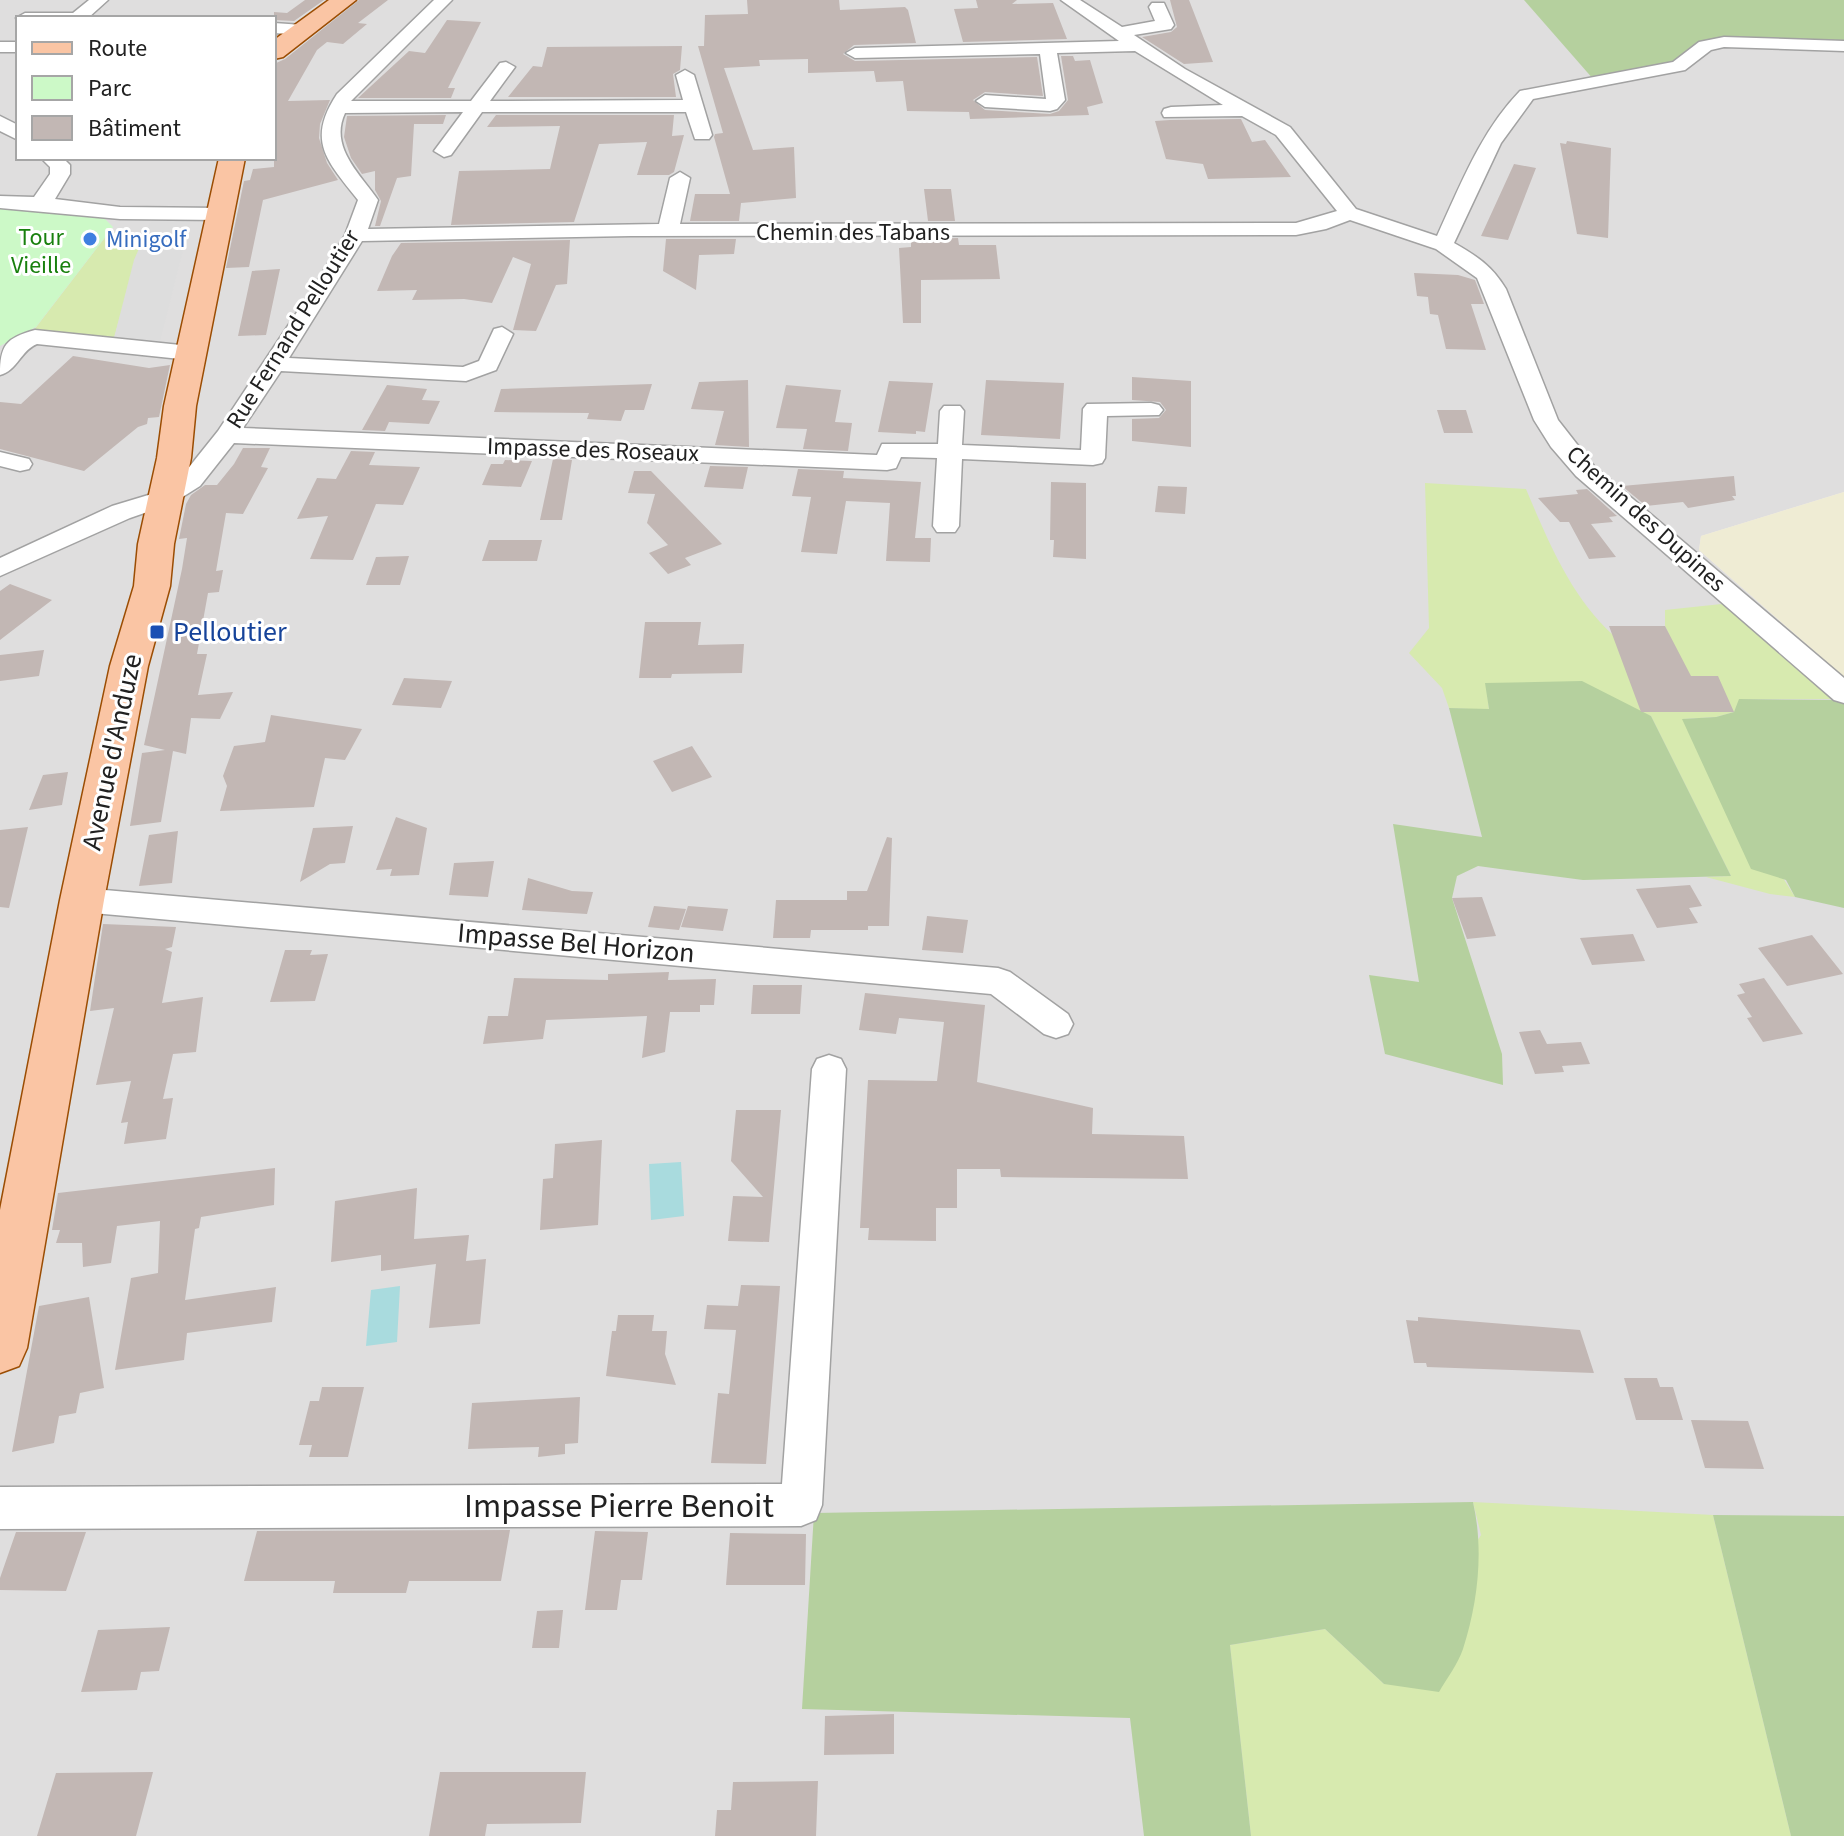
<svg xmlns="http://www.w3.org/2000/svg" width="1844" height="1836" viewBox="0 0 1844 1836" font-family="'Source Sans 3',sans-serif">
<rect width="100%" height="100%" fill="#f1ece8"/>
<path fill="#dfdede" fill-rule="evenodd" d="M0,0H1844V492L1701,536L1699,550L1844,677V1836H0ZM18,18H274V158H18Z"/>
<path fill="#efecd4" d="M1844,492V677L1699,550L1701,536Z"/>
<path fill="#d7eaaf" d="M118,231H127L142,239L114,338L34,330L107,235Z
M1425,483L1526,489C1548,541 1571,597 1613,635L1669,634L1665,626V610L1731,603L1842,699H1740L1734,712L1716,717L1683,719L1795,897L1770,894L1706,877L1731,876L1651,716L1641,712L1486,683L1489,710L1449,708L1442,688L1409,653L1429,628Z
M1473,1502L1713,1515L1791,1836H1251L1230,1645L1325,1629L1384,1684L1481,1535Z"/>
<path fill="#b5d09e" d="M1524,0H1844V43L1728,40L1663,66L1594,80Z
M1582,681L1651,716L1731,876L1583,880L1478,866L1457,876L1452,898L1502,1054L1503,1085L1385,1054L1369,975L1419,982L1393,824L1482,837L1449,708L1489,709L1485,683Z
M1739,699L1842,700L1844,702V908L1795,897L1786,880L1751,869L1682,719L1716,717L1734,712Z
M1473,1502C1484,1550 1478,1602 1463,1649C1458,1664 1447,1678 1439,1692L1384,1684L1325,1629L1230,1645L1251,1836H1144L1130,1718L802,1709L814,1513Z
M1713,1515L1844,1516V1836H1791Z"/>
<path fill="#ccf9c7" d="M0,205L101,215L113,227L36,327L0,346Z"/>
<path fill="#ddd" d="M191,218L160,341L114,338L134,260L152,219Z"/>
<path fill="#a9dbde" d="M681,1162L684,1216L651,1220L649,1164Z
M400,1286L397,1342L366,1346L371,1290Z"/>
<path fill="#c2b7b4" d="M305,0H324L294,21L274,20V12L287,13Z
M359,0H388L358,23L367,24L343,44L327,42L317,50L288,101L330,100L320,124L319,138L327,163L338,180L263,200L249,267L226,268L244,181L250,180L253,169L274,167V64L285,59Z
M747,0H839L840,10L905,7L908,10L916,43L854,45L843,54L855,61L1037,57L1043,96L985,92L973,100L985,110L1050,114L1059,111L1068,100L1061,56H1073L1075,61L1090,60L1103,103L1087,107L1089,115L970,119L969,112L907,111L903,81L876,82L874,71L808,73V59L759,60L760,66L724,68L753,150L794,147L796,198L741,203L739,221H690L695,194H730L714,137L715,134L723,133L698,46H704L705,15L748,14Z
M976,0H1017L1012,4L1053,3L1067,39L963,42L954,9L978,8Z
M1170,0H1189L1213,62L1184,64L1142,37L1171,32L1177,27Z
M447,20L481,22L448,88H455L451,98H358L409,51L425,53Z
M682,46L680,70L673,74L676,97H508L533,66L542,67L547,47Z
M446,115L443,124H414L411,176L397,178L380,226H375L381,201L375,190V171L362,174L351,158L344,137L347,116Z
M496,115H674L672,136L684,135L674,172L669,175H637L647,142L599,144L574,222L451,225L459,171L550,169L560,126L487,127Z
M1170,120L1241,119L1252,142L1265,140L1291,177L1208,179L1203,164L1166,159L1155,121Z
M1567,141L1611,148L1608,238L1577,234L1560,143L1566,144Z
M1514,164L1536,168L1508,240L1481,236Z
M924,189H951L955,221H928Z
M958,238L959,245H996L1000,279L921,280V323H903L899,248L911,247V242H930V239Z
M666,239H736L734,254L699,255L696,290L663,271Z
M570,240L567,284L556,285L536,331L513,330L531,264L513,257L492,303L464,299L412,300L417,290L377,291L392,256L401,243Z
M280,269L266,335L238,336L252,271Z
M1414,273L1458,275L1475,280L1484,304H1471L1486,350L1446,349L1438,315L1430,314L1428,297L1417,296Z
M73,356L149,368L170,365L159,417L148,418L147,424L138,427L84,471L0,449V402L21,404Z
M1132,377L1191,381V447L1132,441V419L1159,418L1166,410L1160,402L1132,400Z
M748,380L749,447L715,445L724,411L691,409L699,382Z
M986,380L1064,383L1060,439L981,435Z
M889,381L933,383L925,432L916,431V434L878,432Z
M652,384L644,410H625L621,421L587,419L589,413L494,412L501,389Z
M387,385L427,389L422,400L440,401L429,424L389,422L385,431L362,430Z
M786,385L841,390L835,422L852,423L848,451L803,449L807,429L776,428Z
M1437,410H1466L1473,433H1444Z
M243,448H270L261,467L268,468L243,514L226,513L216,571L223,570L219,592L208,593L197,654H207L198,695L233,692L220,719L191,718L186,754L173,751L161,822L130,826L142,753L165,750L144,745L182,569L187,538L179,539L186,504L191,495L205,485H217L234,464Z
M351,451L375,452L369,465L420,467L403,505L376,504L353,560L310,559L328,516L297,519L317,478L336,479Z
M553,459L572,460L562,520H540Z
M505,460L532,461L521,487L482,485L491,464H503Z
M710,466L748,467L743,489L704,487Z
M798,469L844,471L843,478L921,482L915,538H931L930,562L886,561L890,503L846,501L837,554L801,552L811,497L792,496Z
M634,471H651L722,544L685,558L691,565L668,574L649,553L668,545L647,523L655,494L628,493Z
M1734,476L1736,496H1732L1735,500L1688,508L1683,502L1646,506L1622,486Z
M1051,482L1086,483V559L1053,557L1054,540H1050Z
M1158,486L1187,487L1185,514L1155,512Z
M1587,489L1617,516L1609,517L1613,522L1591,524L1616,557L1589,559L1569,522H1560L1538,498L1578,494L1576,490Z
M489,540H542L537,561H482Z
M409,556L400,585H366L376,557Z
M10,584L52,600L0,640V591Z
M645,622H701L698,645L744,644L742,673L672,674L671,678H639Z
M1609,626H1665L1691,676H1718L1734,712H1641Z
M44,650L39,676L0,681V655Z
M404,678L452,681L441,708L392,705Z
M271,715L362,729L345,760L325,758L314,807L220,811L227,786L223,776L234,746L265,742Z
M692,746L712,777L672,792L653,761Z
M68,772L62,805L29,810L43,775Z
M396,817L427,828L419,875L390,876L392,869L376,870Z
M353,826L345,863L330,864L300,882L313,828Z
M28,827L9,908L0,907V830Z
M178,831L172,883L139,886L149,835Z
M887,837L892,838L889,926H868V930H811L810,938H773L776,900H847V891H867Z
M494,861L488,897L449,895L454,863Z
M528,878L572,891L593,892L587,914L522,910Z
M1690,885L1702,906L1689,908L1698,923L1657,928L1636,889Z
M1482,897L1496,936L1467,939L1452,898Z
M654,906L686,909L679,930L648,927Z
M688,906L728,909L723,931L681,927Z
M927,916L968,920L963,953L922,950Z
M103,924L176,927L172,947L165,949L172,952L162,1003L203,997L196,1052L173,1054L163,1099L173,1098L166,1139L124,1144L128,1122L121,1123L131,1081L96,1085L114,1008L90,1011Z
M1633,934L1645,961L1592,965L1580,938Z
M1812,935L1843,974L1787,986L1758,948Z
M285,950H312L310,955L328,954L315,1001L270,1002Z
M669,972L668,980L716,979L714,1005H700V1012H670L665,1052L642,1058L647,1016L546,1020L543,1039L483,1044L488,1016H508L514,978L608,980V974Z
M1764,978L1803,1034L1763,1042L1747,1018L1752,1017L1737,995L1745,993L1739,984Z
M753,985H802L800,1014H751Z
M865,993L985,1005L977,1082L1093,1108L1092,1134L1184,1136L1188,1179L1001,1177L1000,1169H957V1208H936V1241L868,1240L869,1228H860L868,1080L937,1081L944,1022L899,1018L896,1034L859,1030Z
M1540,1030L1547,1044L1581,1042L1590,1064L1562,1066L1564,1072L1535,1074L1519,1032Z
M736,1110H781L769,1242L728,1241L733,1196L763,1197L731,1161Z
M602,1140L598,1225L540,1230L543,1179L553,1178L555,1144Z
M275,1168L274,1205L201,1217L199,1228L195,1229L185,1300L276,1287L272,1322L187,1333L184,1360L115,1370L131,1278L158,1273L160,1221L117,1226L111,1263L83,1267L82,1243H56L60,1230H52L58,1193Z
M417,1188L414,1239L469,1235L466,1261L486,1259L480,1324L429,1328L436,1264L381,1271V1255L331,1262L335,1201Z
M741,1285L780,1286L766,1464L711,1463L718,1393L729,1394L736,1330L704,1329L707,1305L738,1306Z
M89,1297L104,1388L80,1393L76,1413L59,1416L54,1443L12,1452L39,1306Z
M618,1315H654L652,1331H667L665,1354L676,1385L606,1376L612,1331H616Z
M1418,1317L1580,1330L1594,1373L1427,1367L1426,1363H1414L1406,1320L1418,1321Z
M1624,1378H1657L1660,1387H1673L1683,1420H1636Z
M322,1387H364L348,1457H309L312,1445H299L310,1401H319Z
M580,1397L578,1443L565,1444V1454L538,1457L539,1447L468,1449L472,1403Z
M1691,1420L1748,1421L1764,1469L1705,1468Z
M510,1530L501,1581H409L406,1593H333L335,1581H244L257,1531Z
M595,1531L648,1532L642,1580H621L617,1610H585Z
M16,1532H86L66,1591L0,1590V1578Z
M730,1533L806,1534L805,1585H726Z
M563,1610L559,1648H532L537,1611Z
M170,1627L159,1671L141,1672L137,1690L81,1692L98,1630Z
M894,1714V1754L824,1755L825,1716Z
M153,1772L136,1836H37L56,1773Z
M440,1772H586L581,1823L487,1824L485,1836H429Z
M818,1781L816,1836H715L717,1810H731L733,1782Z"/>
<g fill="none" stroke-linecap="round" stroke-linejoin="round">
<defs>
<path id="street" d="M89,0H108L88,18H16L25,13H73Z
M434,0H452L351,101H471L500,63L506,62L515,67L490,101L683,100L676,75L685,70L694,75L712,135L709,139H695L686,112H482L451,155L444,157L434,151L463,112L345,113C329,147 360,174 378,200L368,229L659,224L670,178L680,172L690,178L680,224L1296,223L1337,211L1276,135L1242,116L1164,117L1162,113L1164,109L1171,107L1223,105L1135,51L1057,53L1065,100L1057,109L1050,111L985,107L976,101L985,95L1046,99L1040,54L855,58L846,53L855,48L1119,41L1061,0H1080L1122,27L1155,21L1149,7L1152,3H1164L1174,25L1171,29L1134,35L1185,69L1290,127L1356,209L1437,236C1460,186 1481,131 1520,91L1673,62L1699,42L1724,37L1844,41V51L1724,47L1711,50L1685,70L1533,99L1501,143L1454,243C1477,256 1492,266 1506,289L1558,420L1594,466L1844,678V703L1834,700L1576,476L1551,447L1534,420L1477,278L1436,249L1350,220L1326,229L1296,235L631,236L362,241L289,358L463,367L479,361L494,329L502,327L513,334L496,370L466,381L281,371L243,428L877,455L882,444H938L940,411L944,406H960L964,411L962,445L1081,450L1083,409L1087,404L1151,403L1159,405L1163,410L1159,415L1107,416L1105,458L1102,463L1093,465L962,459L959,526L955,532H937L933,526L937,458L901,457L896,468L887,470L234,443L200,486L173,503L130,518L0,576V558L112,506L155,493L182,476L218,431L315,285L345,235L358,200C327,161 306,141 337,94Z
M274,23L303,25L312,30L303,35L274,33Z
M0,42H18V52H0Z
M0,116L18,125V140L0,131Z
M41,158H63L70,165V174L55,199L120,207L222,208L232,214L222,220L120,219L0,208V196L34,197L50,174V167Z
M35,330L190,346L198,348L201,353L198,358L190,360L37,344C21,350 17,371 0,375C0,345 6,338 35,330Z
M0,452L29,459L32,464L29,469L20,471L0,466Z
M82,888L998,968L1010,972L1068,1014L1073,1024L1068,1034L1056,1038L1044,1034L991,994L82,912L71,909L66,900L71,891Z
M829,1055L841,1059L846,1069L822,1505L816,1520L801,1526L0,1529V1487L782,1484L812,1069L817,1059Z"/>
<path id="primary" d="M329,0H356L283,57L274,59V40Z
M219,158H245L196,406L191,458L174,544L170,586L148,666L104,900L27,1348L19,1366L0,1373V1210L60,900L110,666L134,586L138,544L157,458L164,406Z"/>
</defs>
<use href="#street" stroke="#a2a2a2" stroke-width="3"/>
<use href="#primary" stroke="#9b4d03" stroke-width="3"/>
<use href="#street" fill="#fff" fill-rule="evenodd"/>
<use href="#primary" fill="#fac5a4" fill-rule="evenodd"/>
</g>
<circle fill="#3f7fe0" stroke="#fff" stroke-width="3" cx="90" cy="239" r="8"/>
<rect fill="#1a4fb4" stroke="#fff" stroke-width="3" x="149" y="624" width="16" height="16" rx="4"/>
<g text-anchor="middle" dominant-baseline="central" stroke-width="6" stroke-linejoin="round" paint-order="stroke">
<g font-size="24" fill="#212121" stroke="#fff">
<text x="853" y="232">Chemin des Tabans</text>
<text transform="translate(293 329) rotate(-58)">Rue Fernand Pelloutier</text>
<text transform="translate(593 450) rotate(2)">Impasse des Roseaux</text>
<text transform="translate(1646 519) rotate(42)">Chemin des Dupines</text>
</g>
<g font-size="24" fill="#19800e" stroke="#fff">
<text x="41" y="237">Tour<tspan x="41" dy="28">Vieille</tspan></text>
</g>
<g font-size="24" fill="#366cbe" stroke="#fff" text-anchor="start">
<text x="106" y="239">Minigolf</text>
</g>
<g font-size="28" fill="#164399" stroke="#fff" text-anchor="start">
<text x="173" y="632">Pelloutier</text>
</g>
<g font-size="28" fill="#212121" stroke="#fff">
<text transform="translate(112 752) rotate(-78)">Avenue d'Anduze</text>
<text transform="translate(576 943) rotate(5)">Impasse Bel Horizon</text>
</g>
<g font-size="34" fill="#212121" stroke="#fff">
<text x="619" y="1506">Impasse Pierre Benoit</text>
</g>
</g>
<rect x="16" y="16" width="260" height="144" fill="#ffffff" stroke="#a6a6a6" stroke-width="2"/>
<rect x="32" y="42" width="40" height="12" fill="#fac5a4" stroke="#a6a6a6" stroke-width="2"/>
<text x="88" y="56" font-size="24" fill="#212121">Route</text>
<rect x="32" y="76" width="40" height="24" fill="#ccf9c7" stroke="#a6a6a6" stroke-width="2"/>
<text x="88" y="96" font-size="24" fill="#212121">Parc</text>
<rect x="32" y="116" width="40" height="24" fill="#c2b7b4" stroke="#a6a6a6" stroke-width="2"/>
<text x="88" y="136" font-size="24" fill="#212121">Bâtiment</text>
</svg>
